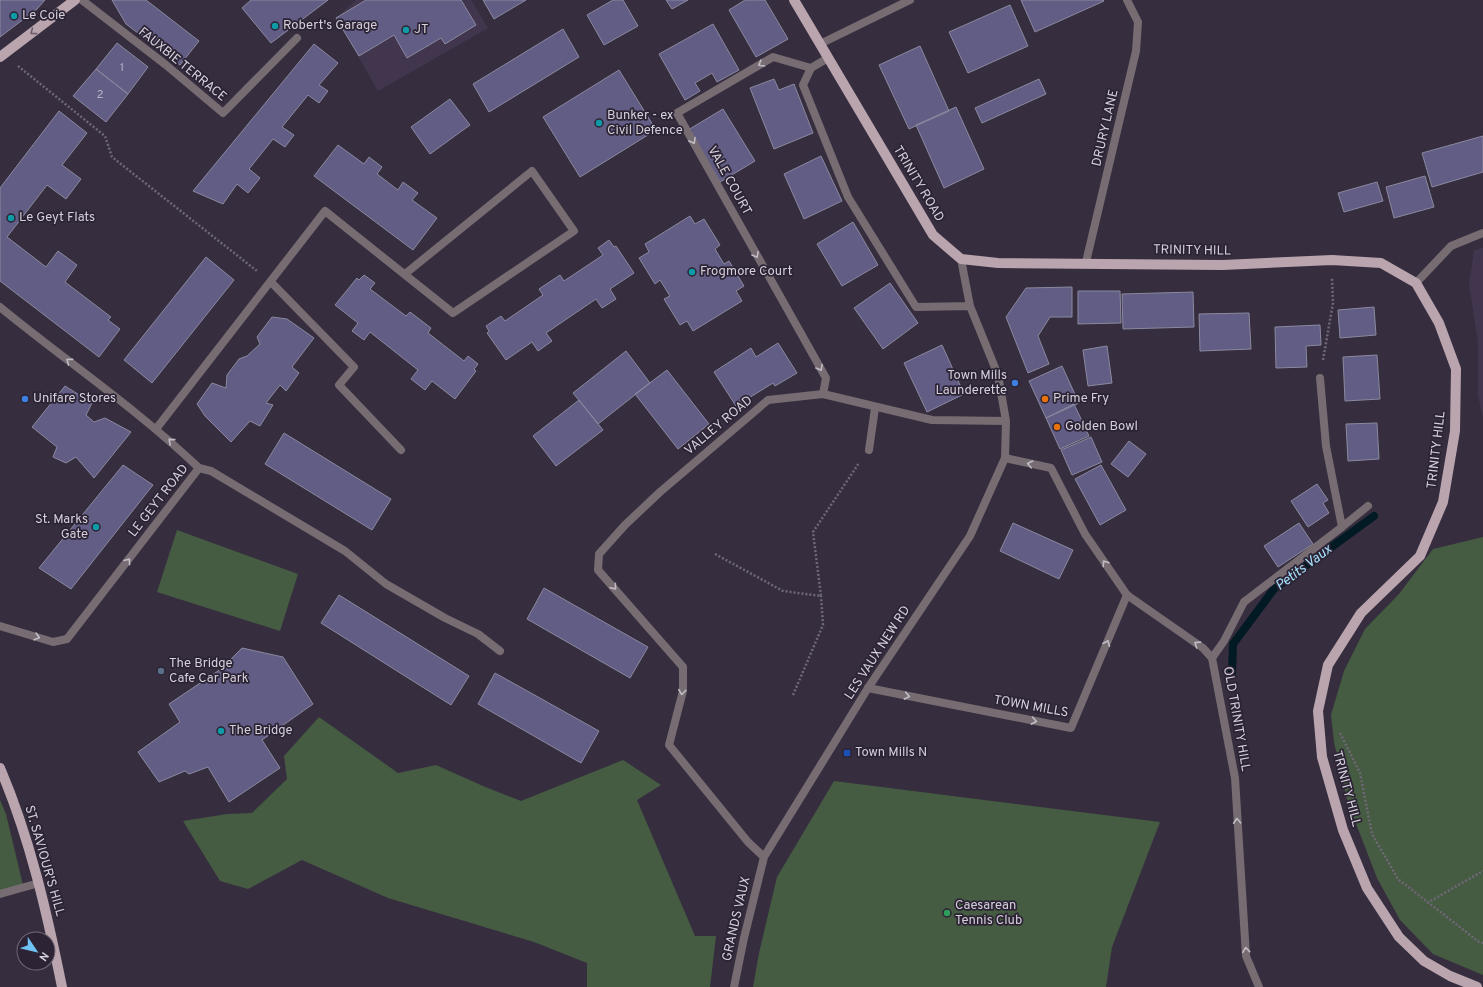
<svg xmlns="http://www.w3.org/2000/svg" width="1483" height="987" viewBox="0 0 1483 987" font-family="Overpass,sans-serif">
<rect width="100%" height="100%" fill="#362e3f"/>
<path fill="#41364e" d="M356,0H471L488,28L378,91L336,18Z
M1483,248V417L1478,396V342L1469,285L1474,250Z"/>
<path fill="#455b42" d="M177,530L298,574L280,631L157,592Z
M1483,537V975L1433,954L1400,920L1377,878L1348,803L1334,742L1331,715L1344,671L1365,629L1399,594L1433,549Z
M319,717L398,773L436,765L483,786L521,801L623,760L661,785L637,800L695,936H716L710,987H587V963L534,942L388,898L302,860L248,889L220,881L183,821L227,814L252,813L287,779L284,756Z
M834,781L1160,822L1112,947L1106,987H753L759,953L777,877Z
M0,800L6,814L24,889L0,894Z"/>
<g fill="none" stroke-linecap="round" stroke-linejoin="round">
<path stroke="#021a24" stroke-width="8" d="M1232,674L1233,644L1274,589L1374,516"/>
</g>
<path fill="#615d84" stroke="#8b899f" d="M0,0H45L37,9L0,37Z
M112,0H146L199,41L180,65L126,24Z
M251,0H328L271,43L242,8Z
M366,0H461L476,25L445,44L441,38L407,58L394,35L359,56L336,18Z
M483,0H526L494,19Z
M613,0H623L638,26L604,45L587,15Z
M666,0H688L672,9Z
M745,0H765L788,39L756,57L729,10Z
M1021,0H1103L1104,1L1035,32Z
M1010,5L1028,46L968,73L949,32Z
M713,24L739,70L717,82L712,73L695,83L700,91L685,100L659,54Z
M563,29L579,57L489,112L473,84Z
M117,43L148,67L128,94L96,69Z
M314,44L338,63L319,85L328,91L319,103L308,95L282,127L294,135L285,147L273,139L249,169L260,178L248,193L237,184L223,204L193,191Z
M920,46L949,111L909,129L879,65Z
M96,69L128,94L106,122L73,96Z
M619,70L656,130L580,177L543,117Z
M774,79L779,90L794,84L813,133L774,149L750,88Z
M1039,79L1046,94L982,123L975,108Z
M450,99L470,125L430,154L411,127Z
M956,107L984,169L944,188L916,125Z
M723,109L755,161L720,182L688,130Z
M59,111L87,133L62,165L81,179L66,199L47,185L7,237L46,267L58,251L77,265L65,282L111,317L108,320L120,329L99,357L0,281V188Z
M1483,136V172L1432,187L1422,153Z
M338,145L364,164L369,157L382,167L377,174L398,190L403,182L418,193L412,200L437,218L413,250L314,176Z
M821,156L842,201L804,219L784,174Z
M1425,176L1434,207L1394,218L1386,187Z
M1377,182L1383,201L1344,212L1338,193Z
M690,216L695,224L704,219L720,245L715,249L724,264L729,261L744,286L736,291L742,301L693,331L687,321L680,325L664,299L670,296L660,280L655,284L639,258L649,252L645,244Z
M853,222L878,265L842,286L817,244Z
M609,240L614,247L616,246L634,273L610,289L616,299L602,308L596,299L546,333L552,341L538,351L532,342L506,360L487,333L489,331L486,326L501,316L505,321L543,295L539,289L560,275L564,281L603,255L598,248Z
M206,257L234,280L152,383L124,360Z
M364,275L375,283L370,289L406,316L410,312L431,328L428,333L464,361L468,356L478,364L474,369L476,371L455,399L432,381L425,390L411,379L418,370L370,332L364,340L352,331L358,323L335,305L357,278L359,280Z
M890,283L918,323L883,349L854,308Z
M1072,287V317H1050L1038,336L1049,364L1028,373L1006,317L1026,288Z
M1078,291H1120L1121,323L1078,324Z
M1193,292L1194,327L1123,329L1122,294Z
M1374,307L1376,335L1340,338L1338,310Z
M1249,313L1251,349L1200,351L1199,314Z
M272,317L287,319L314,338L292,367L299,373L286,391L280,385L266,403L273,405L260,426L250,421L231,442L205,416L197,404L212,383L226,388L227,375L239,359L247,356L260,344L257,337Z
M1320,325L1321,345L1306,346L1307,367L1276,368L1275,327Z
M778,343L797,373L775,386L773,383L736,406L714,372L751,348L756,357Z
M942,345L964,394L927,412L904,363Z
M1107,346L1112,383L1088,386L1083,350Z
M626,351L650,383L598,424L573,393Z
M1377,355L1380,399L1345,401L1343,357Z
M1062,366L1079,403L1046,418L1029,381Z
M667,370L709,424L678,449L635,394Z
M65,386L92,403L86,415L94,422L105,418L131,432L94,478L76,457L66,463L53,457L57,447L32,427Z
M579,400L603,430L556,466L533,436Z
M1074,404L1089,436L1060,449L1046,418Z
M1377,423L1379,459L1348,461L1346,424Z
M284,433L391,499L372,530L265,464Z
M1091,437L1102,462L1072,475L1061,450Z
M1129,441L1146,454L1128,477L1111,464Z
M123,465L153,485L71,589L39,568Z
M1101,465L1126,510L1100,525L1075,479Z
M1317,484L1328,500L1323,503L1329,513L1308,527L1291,501Z
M1013,523L1073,550L1059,579L1000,551Z
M1299,523L1313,544L1278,567L1264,546Z
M544,588L648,647L630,678L527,619Z
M339,595L469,676L451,705L321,623Z
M242,648L283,657L313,704L262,740L280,768L229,802L208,767L189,774L185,771L159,782L138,752L180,722L169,704L221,669Z
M495,673L599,731L581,763L478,704Z"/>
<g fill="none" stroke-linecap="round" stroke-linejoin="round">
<path stroke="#6f6877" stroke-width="2.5" stroke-dasharray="2 2" stroke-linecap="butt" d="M18,66L105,136L112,157L257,271
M1323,360L1333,303L1332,278
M715,554L783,591L821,596L813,532L859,463
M793,695L823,625L821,596
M1340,733L1360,773L1372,834L1398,879L1479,942L1483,943
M1427,903L1483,871"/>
<path stroke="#766c71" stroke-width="8" d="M82,0L166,65L223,113L297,38
M271,282L354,367L339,385L401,450
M156,429L325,211L453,313L574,231L532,171L405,274
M869,450L875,408
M1342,527L1368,506
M1212,658L1224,641L1244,602L1342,527L1326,446L1320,378
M868,688L1071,728L1127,595
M0,894L39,883"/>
<path stroke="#766c71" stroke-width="8" d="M820,44L910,0
M828,58L811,68L803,85L848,197L916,307L970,306
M811,68L773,57L677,113L826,378L823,394
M1086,262L1136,51L1138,22L1127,0
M1416,283L1451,246L1483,233
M0,307C66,361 137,409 199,468
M1005,458L1051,468L1085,534L1127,595L1203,648L1212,658L1235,778L1246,956L1259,987
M199,468L211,471L345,551L386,584L445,618L478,634L500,651
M0,626L53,642L67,639L199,468
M764,857L748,842L669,745L683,691V667L598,570L599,554L625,525L660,492L768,400L823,394L932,420L1006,421
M734,987L744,938L764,857L868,688L970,536L1005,458L1006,421L998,375L970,306L961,259"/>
<path stroke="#baa5af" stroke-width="10" d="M794,0L933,235L961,259L998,263L1223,265L1332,260L1381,263L1416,283L1439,323L1456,369L1455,431L1443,502L1420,556L1361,613L1328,665L1318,711L1322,757L1343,830L1367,888L1399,937L1424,961L1450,976L1477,987
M0,57L75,0
M0,768C30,838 47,913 62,987"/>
</g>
<defs><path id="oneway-chevron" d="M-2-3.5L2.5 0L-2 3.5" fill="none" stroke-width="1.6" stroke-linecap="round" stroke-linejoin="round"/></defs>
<use stroke="#6c5e6c" href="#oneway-chevron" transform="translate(33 32) rotate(143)"/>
<g stroke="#c2bcc6">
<use href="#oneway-chevron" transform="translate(761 64) rotate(150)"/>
<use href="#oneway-chevron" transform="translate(693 141) rotate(61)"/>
<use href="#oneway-chevron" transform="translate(756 255) rotate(61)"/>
<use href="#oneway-chevron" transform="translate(69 361) rotate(-144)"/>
<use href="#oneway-chevron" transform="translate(820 368) rotate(61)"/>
<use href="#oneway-chevron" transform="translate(171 441) rotate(-139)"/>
<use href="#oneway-chevron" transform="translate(1030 464) rotate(-168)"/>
<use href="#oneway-chevron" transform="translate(128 561) rotate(-52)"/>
<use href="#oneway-chevron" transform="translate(1105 563) rotate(-124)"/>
<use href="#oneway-chevron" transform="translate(614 587) rotate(49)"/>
<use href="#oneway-chevron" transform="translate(37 637) rotate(16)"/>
<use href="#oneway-chevron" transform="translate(1107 643) rotate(-67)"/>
<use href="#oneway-chevron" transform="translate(1197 644) rotate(-147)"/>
<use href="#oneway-chevron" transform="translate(682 692) rotate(97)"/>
<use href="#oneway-chevron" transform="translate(907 696) rotate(11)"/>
<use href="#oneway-chevron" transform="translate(1034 721) rotate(11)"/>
<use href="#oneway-chevron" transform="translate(1237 821) rotate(-93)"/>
<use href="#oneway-chevron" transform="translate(1246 950) rotate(-96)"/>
</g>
<g fill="#0f9aa8" stroke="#2c2435" stroke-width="1.5">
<circle cx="14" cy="16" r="4"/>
<circle cx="275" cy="26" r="4"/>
<circle cx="406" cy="30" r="4"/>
<circle cx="599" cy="123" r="4"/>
<circle cx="11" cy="218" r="4"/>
<circle cx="692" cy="272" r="4"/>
<circle cx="96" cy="527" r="4"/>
<circle cx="221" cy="731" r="4"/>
</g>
<g fill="#3f7fe0" stroke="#2c2435" stroke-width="1.5">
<circle cx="1015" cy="383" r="4"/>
<circle cx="25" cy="399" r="4"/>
</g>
<g fill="#e8710a" stroke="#2c2435" stroke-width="1.5">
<circle cx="1045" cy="399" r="4"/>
<circle cx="1057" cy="427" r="4"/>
</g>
<circle fill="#5c6f8a" stroke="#2c2435" stroke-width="1.5" cx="161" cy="671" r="4"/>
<rect fill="#1a4fb4" stroke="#2c2435" stroke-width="1.5" x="843" y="749" width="8" height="8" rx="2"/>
<circle fill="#2e9e5b" stroke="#2c2435" stroke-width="1.5" cx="947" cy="913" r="4"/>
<g text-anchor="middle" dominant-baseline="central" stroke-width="3.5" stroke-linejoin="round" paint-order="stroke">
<g font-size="11" fill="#b8b3c5">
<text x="122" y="68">1</text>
<text x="100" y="95">2</text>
</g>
<g font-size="13" fill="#d5d0db" stroke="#2c2435" text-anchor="start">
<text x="22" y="16">Le Coie</text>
<text x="283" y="26">Robert's Garage</text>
<text x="414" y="30">JT</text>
<text x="607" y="116">Bunker - ex<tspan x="607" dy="15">Civil Defence</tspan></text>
<text x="19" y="218">Le Geyt Flats</text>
<text x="700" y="272">Frogmore Court</text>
<text x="1007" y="376" text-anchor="end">Town Mills<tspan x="1007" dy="15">Launderette</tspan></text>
<text x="33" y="399">Unifare Stores</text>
<text x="1053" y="399">Prime Fry</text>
<text x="1065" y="427">Golden Bowl</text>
<text x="88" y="520" text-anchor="end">St. Marks<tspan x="88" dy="15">Gate</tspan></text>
<text x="169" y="664">The Bridge<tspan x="169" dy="15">Cafe Car Park</tspan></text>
<text x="229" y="731">The Bridge</text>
<text x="855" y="753">Town Mills N</text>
<text x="955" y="906">Caesarean<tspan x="955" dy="15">Tennis Club</tspan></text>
</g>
<g font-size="13" fill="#d5d0db" stroke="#2c2435">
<text transform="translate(182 65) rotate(39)">FAUXBIE TERRACE</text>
<text transform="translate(1106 128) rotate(-77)">DRURY LANE</text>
<text transform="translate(729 181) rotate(61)">VALE COURT</text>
<text transform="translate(918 184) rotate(59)">TRINITY ROAD</text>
<text transform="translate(1192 251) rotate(1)">TRINITY HILL</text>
<text transform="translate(719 426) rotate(-40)">VALLEY ROAD</text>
<text transform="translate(1437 450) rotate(-83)">TRINITY HILL</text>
<text transform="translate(159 501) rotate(-52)">LE GEYT ROAD</text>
<text transform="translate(878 653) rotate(-57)">LES VAUX NEW RD</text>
<text transform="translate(1031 707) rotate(10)">TOWN MILLS</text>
<text transform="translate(1236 719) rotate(80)">OLD TRINITY HILL</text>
<text transform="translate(1346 789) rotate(75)">TRINITY HILL</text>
<text transform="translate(44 861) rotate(74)">ST. SAVIOUR'S HILL</text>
<text transform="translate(737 919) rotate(-77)">GRANDS VAUX</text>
</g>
<g font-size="14" font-style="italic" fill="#a5e1fe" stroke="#2c2435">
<text transform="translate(1304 568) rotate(-37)">Petits Vaux</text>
</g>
</g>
<g transform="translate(36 951) rotate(125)"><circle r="19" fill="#2c2435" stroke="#706977"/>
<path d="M0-3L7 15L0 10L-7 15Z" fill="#6ec2f4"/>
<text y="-6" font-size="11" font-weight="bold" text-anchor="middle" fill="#d5d0db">N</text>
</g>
</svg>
